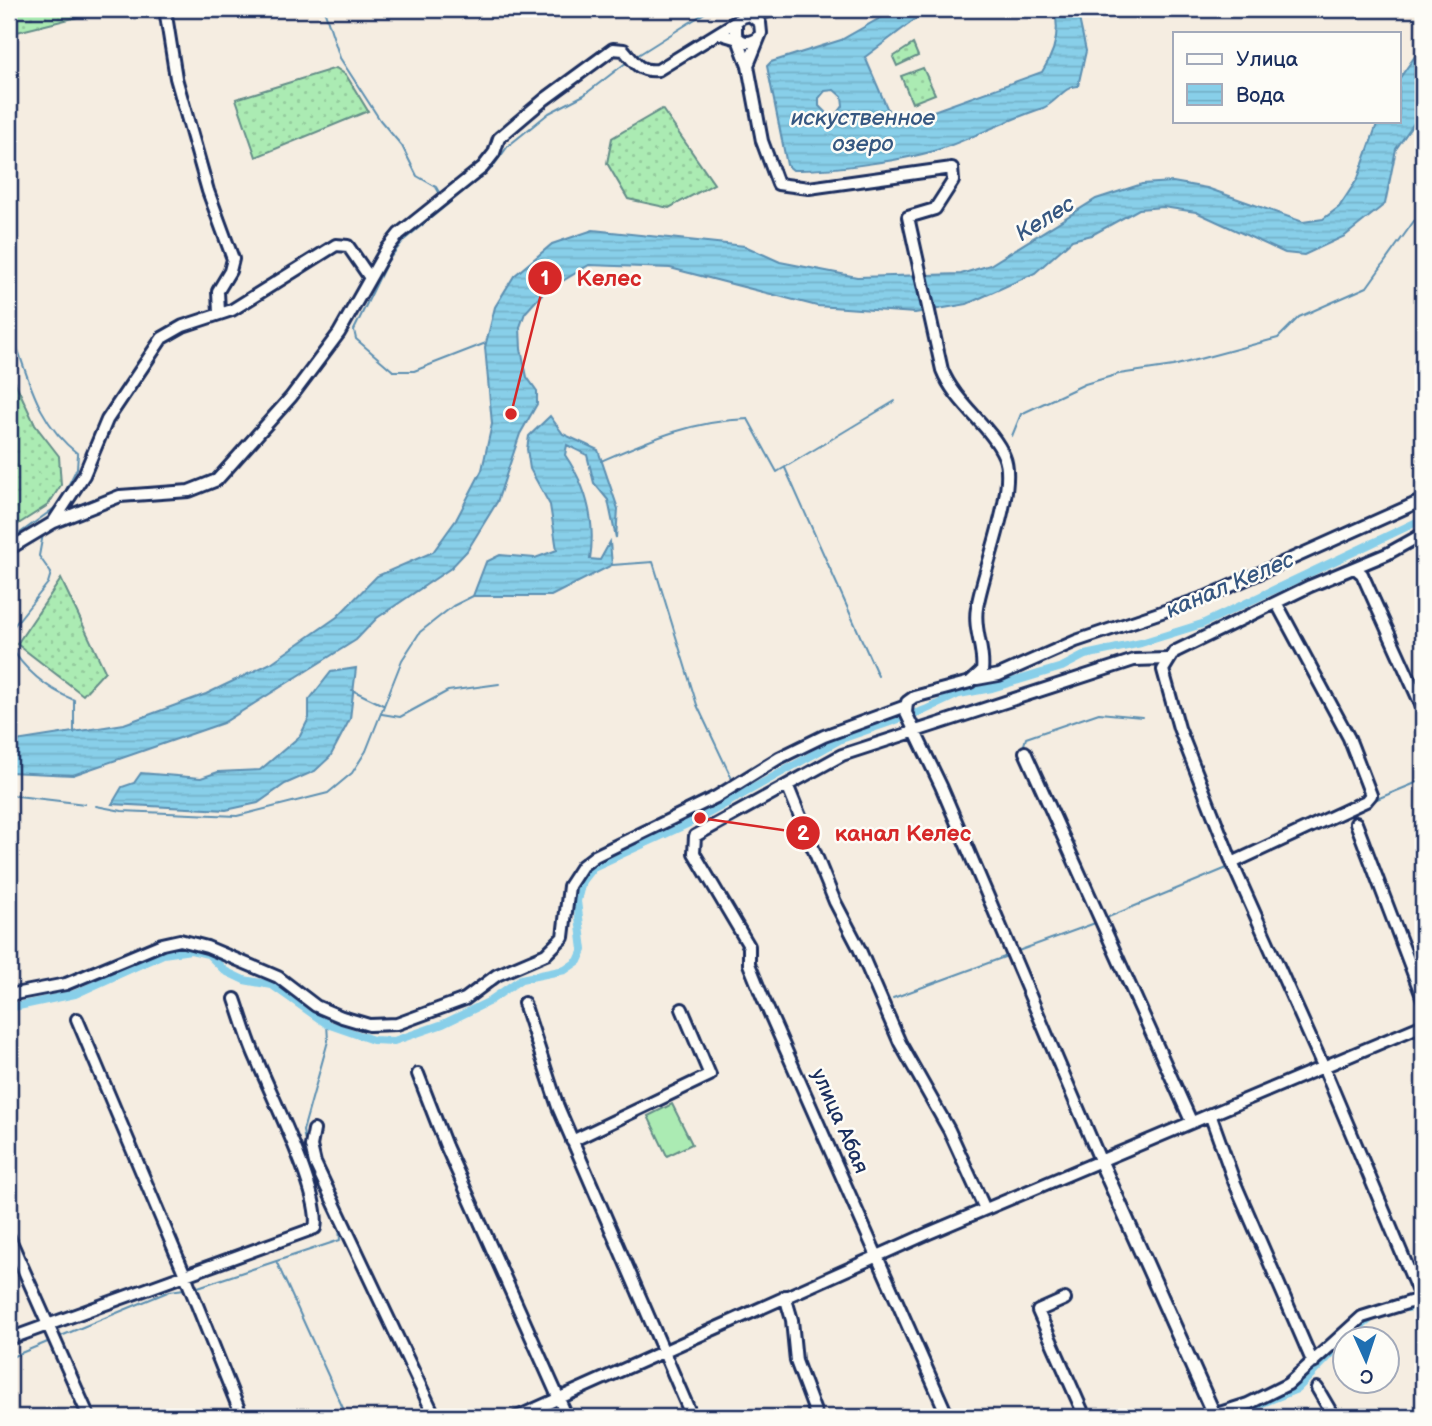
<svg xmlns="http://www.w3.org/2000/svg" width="1432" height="1426" viewBox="0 0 1432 1426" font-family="'Balsamiq Sans',sans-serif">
<defs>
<pattern id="grass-dots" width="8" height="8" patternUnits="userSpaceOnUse" patternTransform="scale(1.75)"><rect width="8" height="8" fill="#abebb3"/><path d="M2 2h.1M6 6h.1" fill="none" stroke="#93ca9c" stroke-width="1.8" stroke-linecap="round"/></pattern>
<pattern id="water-rules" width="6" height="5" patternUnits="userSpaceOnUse" patternTransform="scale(1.75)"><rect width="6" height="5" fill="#88cfe9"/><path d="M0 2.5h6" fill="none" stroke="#75b2ca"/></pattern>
</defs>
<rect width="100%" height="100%" fill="#f5ede1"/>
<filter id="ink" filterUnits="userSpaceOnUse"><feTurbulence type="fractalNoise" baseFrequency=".0143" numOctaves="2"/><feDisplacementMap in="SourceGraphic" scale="14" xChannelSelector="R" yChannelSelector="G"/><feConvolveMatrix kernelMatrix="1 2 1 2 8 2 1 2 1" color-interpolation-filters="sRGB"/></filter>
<g filter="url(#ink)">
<path fill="url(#grass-dots)" stroke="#638d88" stroke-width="2" d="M9,9H110L9,34Z
M913,44L918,56L897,66L893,57Z
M336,68L346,75L368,111L256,157L236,99Z
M923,68L935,94L912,103L901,76Z
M662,109L714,184L669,208L628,199L607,163L612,138Z
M15,382L35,425L59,456L61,485L48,505L9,530V383Z
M61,579L105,671L83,695L17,644Z"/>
<path fill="#abebb3" stroke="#638d88" stroke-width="2" d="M672,1104L692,1144L667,1156L648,1116Z"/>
<path fill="url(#water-rules)" stroke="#5c8fb1" stroke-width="2" fill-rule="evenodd" d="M896,9H929L865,57L890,115L900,123L1042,72C1055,52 1061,32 1054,9H1077L1086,51L1078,86C1064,86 1056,103 1043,108C1009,119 977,136 943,148C910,160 828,171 793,170L787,165L767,66L771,62L841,40ZM834,90L842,97L843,106L837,114H827L819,106V98L825,91Z
M1423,45V110L1396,149L1385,204L1345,236L1304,255L1285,253L1196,212L1163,207L1139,209L1092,235L1072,240L1035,273L967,304L915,313L817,306L670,268L589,265L543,293L525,313L520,327L521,349L527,377L537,391V404L520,434L497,502L467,551L451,568L377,618L356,640L223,723L73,775L9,772V742L124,724L206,694L271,663L337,617L377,576L433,552L456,520L482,470L492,424L485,347L495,307L514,276L552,244L593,230L745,246L780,262L857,277L961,274L990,265L1096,199L1142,184L1173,182L1207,188L1303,222L1323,219L1339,207L1358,178L1378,121H1399V79Z
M550,416L563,434L598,450L618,509L616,538L608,500L594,483L587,455L567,445L565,455C587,487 596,521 590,559L600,560L610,542L612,565L551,596H473L486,562L500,555L535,558L557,550L550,505L530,469L527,449L529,436Z
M356,668L350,719L330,757L315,771L285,784L258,803L226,810L112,804L122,787L134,783L141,773L201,778L218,772L260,770L300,736L309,718V700L331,672Z"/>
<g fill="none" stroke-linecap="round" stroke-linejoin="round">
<path stroke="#5c8fb1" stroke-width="2" d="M324,9L340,58L380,120L402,146L417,176L436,187L440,194
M635,57L711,9
M9,325C28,373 34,420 78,454L77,468L57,508
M486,343L414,371H393L356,339L354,330L387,262L404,240L492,168L508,146L549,113L584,95L627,62
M1012,436L1021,414L1085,384L1119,374L1173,366L1278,338L1299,317L1367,287L1414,221L1423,218
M601,461C652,439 692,421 748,419L777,472L895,401
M785,468L878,676
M9,541L56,507
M612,565L653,562L697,705L731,777
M9,632L48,583L51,573L39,556L43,534
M9,644C23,669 47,689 74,700V733
M352,690L383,705
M382,714L400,717L448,691L499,684
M1023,748L1026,738L1099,713L1142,717
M9,795L85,804
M1372,801L1423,780
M96,806L122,811L237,816L328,793L352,773L366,751L402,660L420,632L453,606L473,596
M1106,918L1227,868
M1018,951L1098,922
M893,998L1010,955
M305,1141L303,1131L328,1041L327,1024
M277,1263L347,1417
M198,1287L340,1240L339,1227
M61,1336L170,1291L184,1289
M9,1358L50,1341"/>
<path stroke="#88cfe9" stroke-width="8" d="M9,1008L75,994L163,954L191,950L208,954L225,971L244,980L272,985L327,1024L373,1040L394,1041L443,1024L488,1002L521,979L565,970L578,961L583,950L577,901L582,881L593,867L700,818L841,739L925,710L959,694L992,688L1062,667L1085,655L1141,643L1202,624L1423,519
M1407,1308L1423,1304
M1347,1338L1374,1316
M1228,1417L1297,1389L1344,1341"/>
<defs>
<path id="minor" d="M165,9L176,78L208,191L233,259L230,271L218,291L219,313
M751,15L779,9
M721,34L738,39L748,66L762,141L778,184L809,188L952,168L953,181L935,209L908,217L942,370C955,403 992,427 1004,456C1018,488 982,572 977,608C973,630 985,650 982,671L970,682L914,697L907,702L906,713L941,786L1100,1160
M748,65L761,33L760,23L750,15L742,17L736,22V35C742,44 751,44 759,37
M54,521L84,475L107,420L162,338L183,326L232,310L336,245L348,246L370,278
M9,549L54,522L120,496L189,491L217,480L291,397L339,333L386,250L399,234L483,167L494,153L499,138L545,99L613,49L624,50C635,64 640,72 658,70L736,22
M1356,569L1362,574L1423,709
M977,679L999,675L1076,641L1206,597L1423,500
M1025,752L1191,1121
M788,787L835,902L859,948L900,1043L949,1130L985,1209
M1356,823L1423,999
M1232,863L1366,801L1371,795L1349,738L1277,604
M9,995L66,984L162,944L180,940L207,947L278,977L316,1006L342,1017L369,1025L397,1024L465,999L497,975L546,954L563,937L569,886L582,866L595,856L716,797L779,758L824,736L906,706
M524,1003L558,1107L692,1417
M77,1019L185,1275L242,1417
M418,1074L446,1146L567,1417
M1210,1114L1234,1181L1313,1363
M314,1130L311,1146L315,1163L435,1417
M572,1141L710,1075L682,1009
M9,1237L89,1417
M785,1296L792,1320L796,1361L817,1417
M1065,1299L1038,1311L1085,1417
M1421,1299L1323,1066L1233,865L1179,728L1163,670L1174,652L1310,586L1387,554L1423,534
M9,1339L315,1228C323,1197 270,1093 257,1060C248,1041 242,1019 235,999
M1317,1388L1334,1417
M517,1417L929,1233L1423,1025
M948,1417L762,996L749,964V946L694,853L695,836L842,755L1134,660L1167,659
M1207,1417L1248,1404L1288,1384L1362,1317L1423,1298"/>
<path id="major" d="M1100,1160L1215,1417"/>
</defs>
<use href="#minor" stroke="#1b2f5e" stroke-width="16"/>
<use href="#major" stroke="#1b2f5e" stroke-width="18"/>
<use href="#minor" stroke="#fdfcf7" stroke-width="10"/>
<use href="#major" stroke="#fdfcf7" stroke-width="12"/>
</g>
</g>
<g text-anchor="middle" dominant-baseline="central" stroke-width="5" stroke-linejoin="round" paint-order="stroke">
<g font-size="21" fill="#1b2f5e" stroke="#fdfcf7">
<text transform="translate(840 1121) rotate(66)">улица Абая</text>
</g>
<g font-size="23" font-style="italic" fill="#365781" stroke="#fdfcf7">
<text x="863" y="118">искуственное<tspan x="863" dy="26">озеро</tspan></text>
<text transform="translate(1045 219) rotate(-32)">Келес</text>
<text transform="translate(1230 585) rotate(-23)">канал Келес</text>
</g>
</g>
<path fill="none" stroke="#d62828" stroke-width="2.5" d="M511 414L545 278M700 818L803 833"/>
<g fill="#d62828" stroke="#fdfcf7" stroke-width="2.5">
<circle cx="511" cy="414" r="7"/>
<circle cx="700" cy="818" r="7"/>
<circle cx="545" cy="278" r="18"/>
<circle cx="803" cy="833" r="18"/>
</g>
<g font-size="21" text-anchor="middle" font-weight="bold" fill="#fff">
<text x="545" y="285">1</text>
<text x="803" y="840">2</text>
</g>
<g font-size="23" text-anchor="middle" font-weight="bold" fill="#d62828" stroke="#fdfcf7" stroke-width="5" stroke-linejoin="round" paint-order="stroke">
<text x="609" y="286">Келес</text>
<text x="903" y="841">канал Келес</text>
</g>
<rect width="1432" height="1426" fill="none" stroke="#fdfcf7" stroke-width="35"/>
<rect x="18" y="18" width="1397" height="1391" fill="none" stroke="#1b2f5e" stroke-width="2.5" filter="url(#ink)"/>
<rect x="1173" y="32" width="228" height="91" fill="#fdfcf7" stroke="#a3aaba" stroke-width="2"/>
<rect x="1187" y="54" width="35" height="10" fill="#fdfcf7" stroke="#a3aaba" stroke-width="2"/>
<text x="1236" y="66" font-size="21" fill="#1b2f5e">Улица</text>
<rect x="1187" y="84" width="35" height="21" fill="url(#water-rules)" stroke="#a3aaba" stroke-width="2"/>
<text x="1236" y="102" font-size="21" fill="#1b2f5e">Вода</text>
<g transform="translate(1366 1360) rotate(177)"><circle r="33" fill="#fdfcf7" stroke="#a3aaba" stroke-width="2"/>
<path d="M0-5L12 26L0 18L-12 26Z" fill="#1f6fb2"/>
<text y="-10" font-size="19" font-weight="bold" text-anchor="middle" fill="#1b2f5e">С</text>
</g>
</svg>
